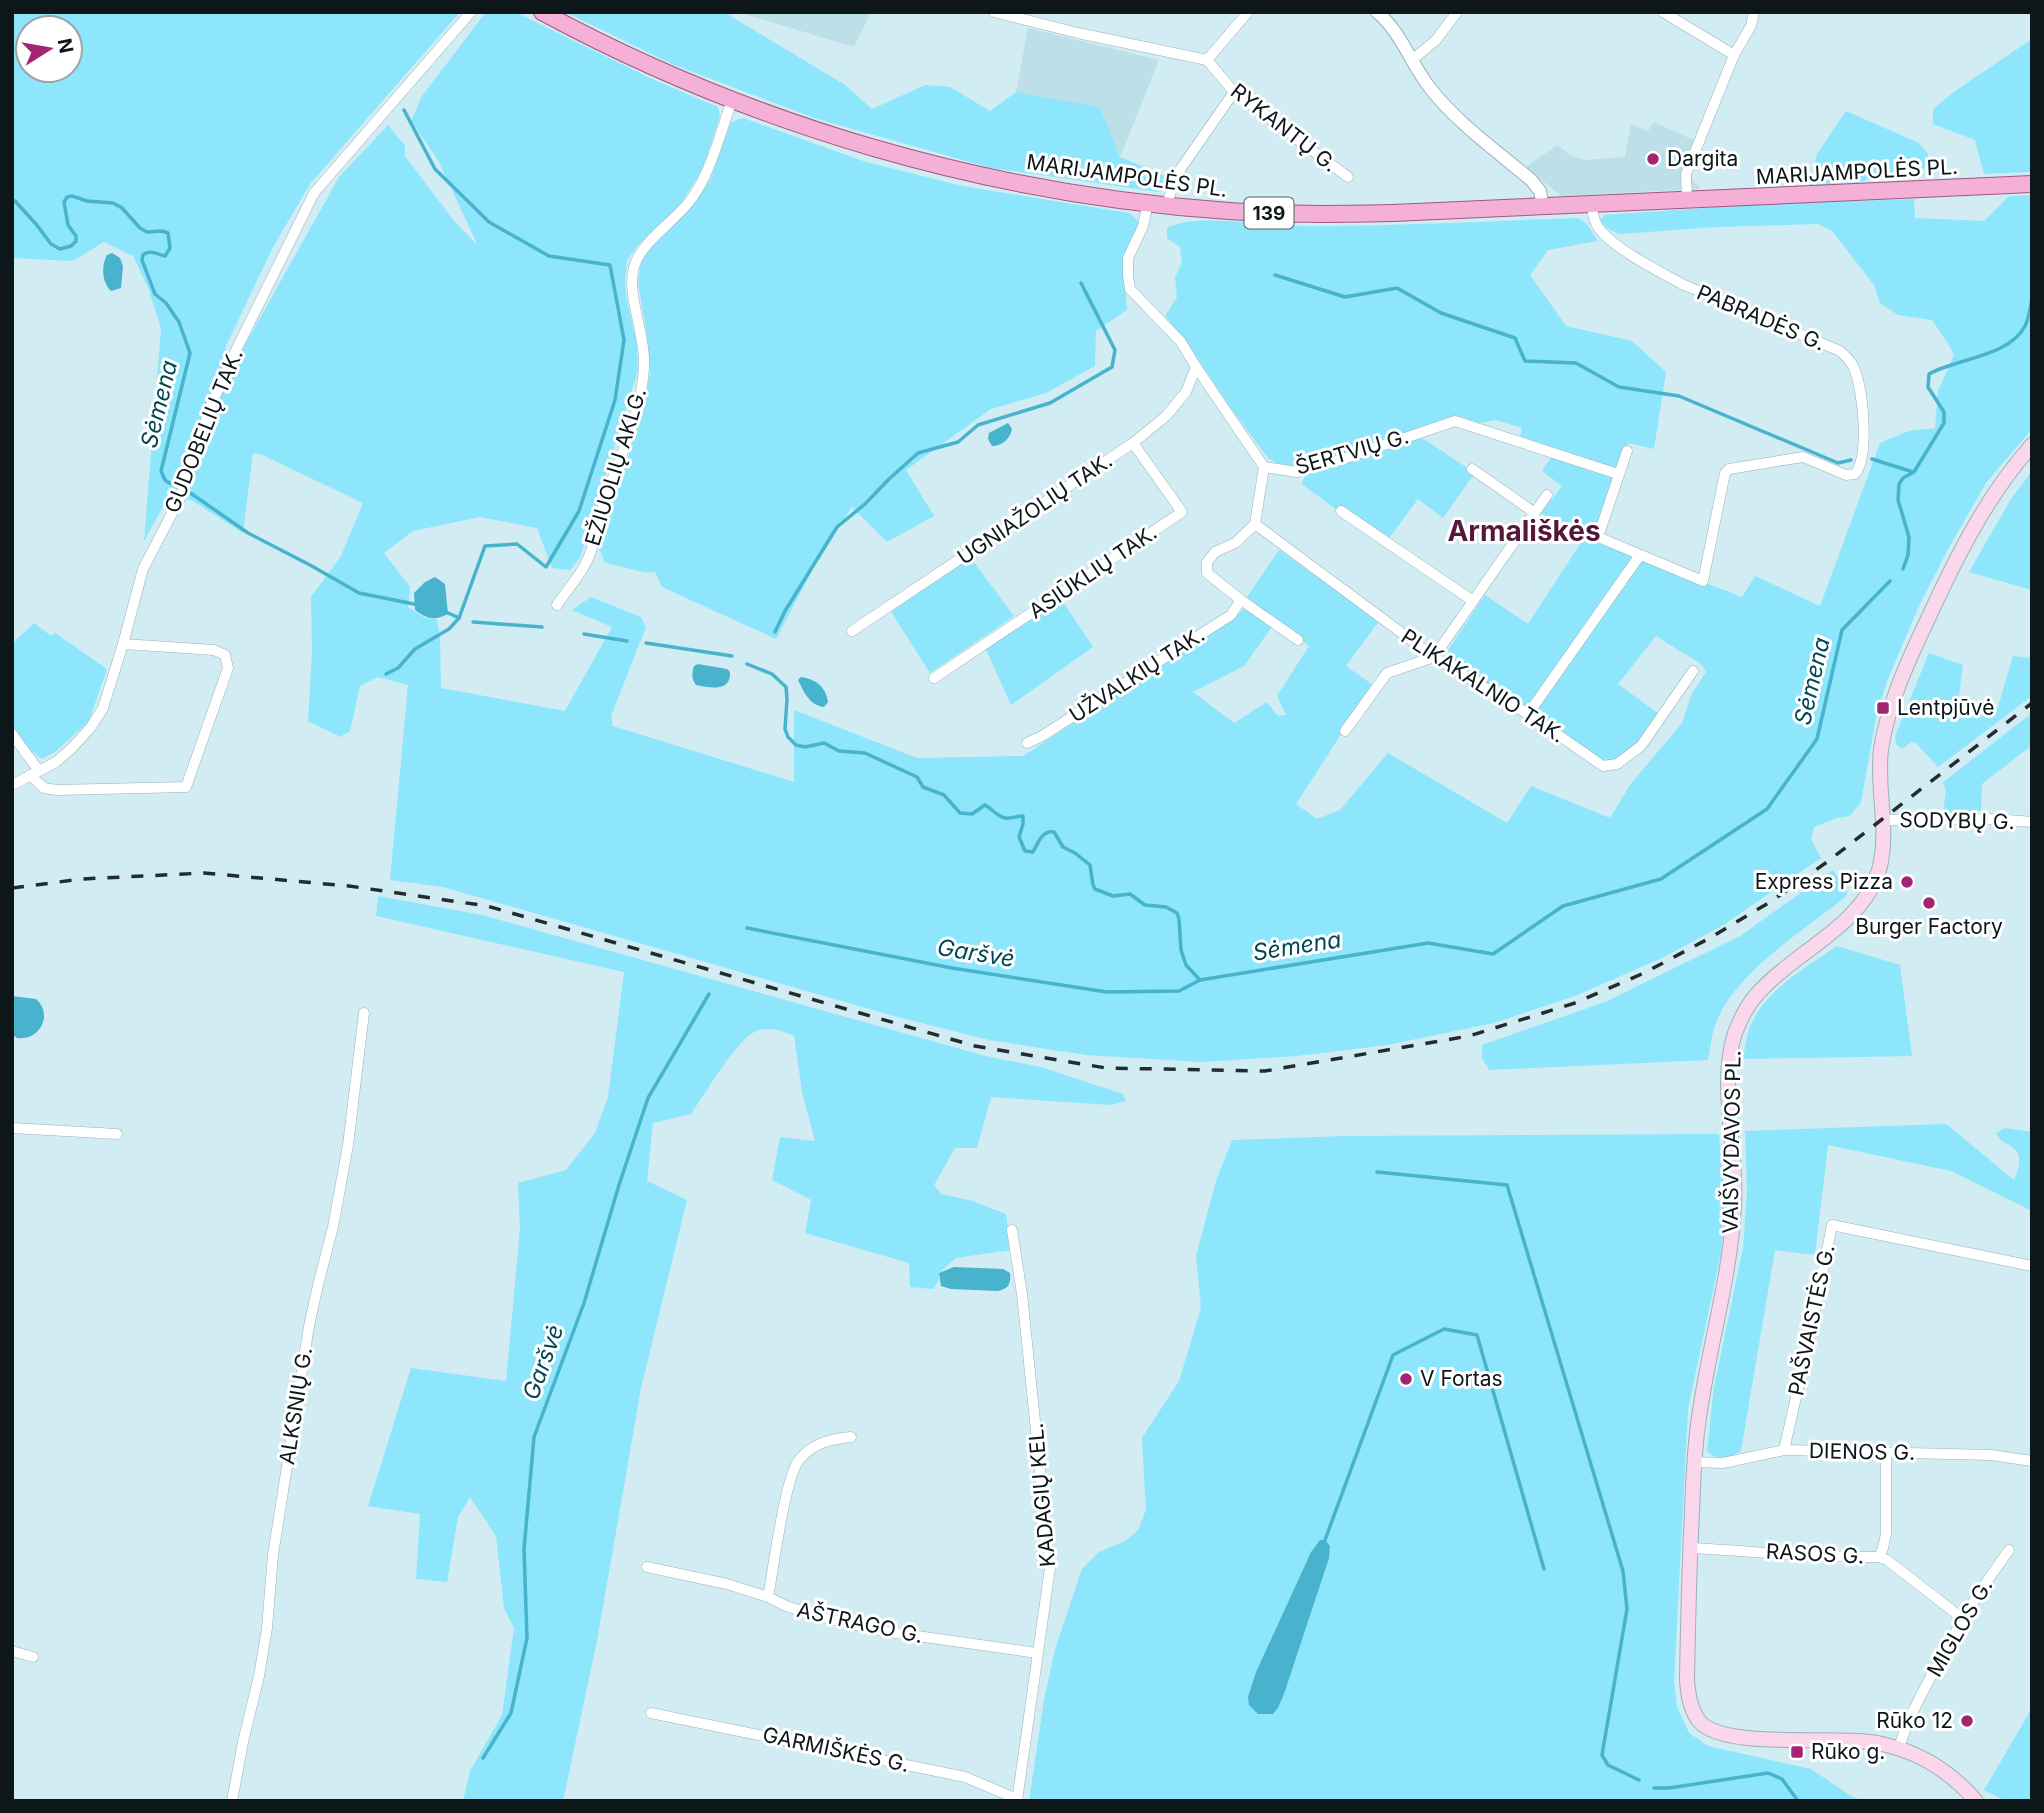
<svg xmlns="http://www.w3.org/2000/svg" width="2044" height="1813" viewBox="0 0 2044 1813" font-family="Inter,sans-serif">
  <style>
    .built { fill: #bddfe7 }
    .green { fill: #8de6fc; fill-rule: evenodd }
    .water { fill: #47b3cc }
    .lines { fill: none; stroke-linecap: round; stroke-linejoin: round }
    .stream { stroke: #47b3cc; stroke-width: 3.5 }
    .minor-casing { stroke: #9ab2b9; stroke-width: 11 }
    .tertiary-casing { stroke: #9ab2b9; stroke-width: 14 }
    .secondary-casing { stroke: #9ab2b9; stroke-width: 16 }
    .primary-casing { stroke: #9f5881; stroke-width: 18 }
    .minor { stroke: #fff; stroke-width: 10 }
    .tertiary { stroke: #fff; stroke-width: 12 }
    .secondary { stroke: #fad7ea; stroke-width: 14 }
    .primary { stroke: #f4b0d6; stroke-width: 16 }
    .rail { stroke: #222c2f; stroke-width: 3.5; stroke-dasharray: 12 12; stroke-linecap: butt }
    .poi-dot { fill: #a42474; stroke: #fff; stroke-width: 2.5 }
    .labels { text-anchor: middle; stroke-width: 6; stroke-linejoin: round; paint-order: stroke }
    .shield { fill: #fff; stroke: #565c5d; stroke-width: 2 }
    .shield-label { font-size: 19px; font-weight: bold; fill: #0d1618 }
    .street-label { font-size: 21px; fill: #0d1618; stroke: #fff }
    .poi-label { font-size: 21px; fill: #0d1618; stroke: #fff; text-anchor: start }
    .water-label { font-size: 23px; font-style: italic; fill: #014653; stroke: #fff }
    .district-label { font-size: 28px; font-weight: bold; fill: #55183c; stroke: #fff }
  </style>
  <rect width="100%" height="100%" fill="#d2ecf3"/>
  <!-- built -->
  <g class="built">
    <path d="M738,12h133l-17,35z"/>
    <path d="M1028,28l131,32 -39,97 -20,-50 -84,-15z"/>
    <path d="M1654,122l48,22 -11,26 2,11 8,8 -140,7 -35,-29 31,-22 13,10 15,5 40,-3 6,-33 17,7z"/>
  </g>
  <!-- green -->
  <g class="green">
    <path d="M12,12h448l-150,172 -37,63 -48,101 11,13 103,-184 49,-52 17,21v10l49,65 24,25 -40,-86 -27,-39 11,-25 64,-84h29l137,67 66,28 2,9 -18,55 -24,36 -37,35 -14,18 -2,20 1,15 11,50 1,25 -58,188 -10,12 -18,-2 -15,-40 -57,-11 -67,14 -29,22 26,34 -2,20 17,11 12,1 3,18 1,51 124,23 47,-84 -40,-17 19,-13 50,20 5,10 -35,89 2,10 181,56v-72l123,48 106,-2 207,-135 15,-13 26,20 -27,38 -51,26 41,31 33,-21 11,14 8,-1 -9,-19 32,-50 -62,-49 32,-47 100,71 -33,45 27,19 -77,119 21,15 23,-9 48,-57 119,70 24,-37 79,32 20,-33 52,-62 10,-30 14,-21 -5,-8 -45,-28 -38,48 41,30c-15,22 -27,43 -55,49l-160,-107 41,-61 43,29 54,-83 -41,-28 21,-27 -20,-15 10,-15 63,21 -20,63 147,57 13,-21 65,30 60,-163 29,-12 26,-3 3,-37 16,-36 -5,-10 -17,-25 -34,-5 -18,-12 -6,-18 -42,-54 -14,-7 -101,3 -96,7c-9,-3 -16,-5 -21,-14l4,-5 158,-11 152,-5 1,19 69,3 25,-25 23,-1v234l-46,54 -38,66 -29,57 -32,75 -11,37 -15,84 -11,14 -13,2 -23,9 -3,12 10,19 -99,68 -60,32 -87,38 -81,27 -107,22 -90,11 -95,6 -116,-7 -97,-15 -95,-24 -451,-129 -53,-7 18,-195 -30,-8 -18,9 -10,45 -9,6 -33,-16 4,-68 -1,-56 30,-41 22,-53 -103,-49 -7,-1 -10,80 -50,-32 -23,-7 -26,47 17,-212 -12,-39 -16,-34 -29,-14 -31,19 -61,-3zM28,28h42v42h-42z"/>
    <path d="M565,12h159l121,73 27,24 53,-24 25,2 40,24 26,-19 84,15 20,50 45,19h4l-5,13 -5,3 -168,-24 -174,-49 -145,-55z"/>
    <path d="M2032,39v133l-48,2 -9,-34 -42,-16v-15l22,-18z"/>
    <path d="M1846,111l73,32 9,11v12l-12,8 -34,1 -25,8 -48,3 8,-32z"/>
    <path d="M743,118l123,44 96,24 167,27 11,9 -17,37 4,51 -31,21 -1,35 -49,27 -55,16 -85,61 28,46 -47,26 -35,-35 -37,58 -39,74 -114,-52 -7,-15c-16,2 -33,-7 -50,-9l-6,-14 45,-143 6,-33 -3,-38 -9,-52 3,-21 10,-15 36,-34 23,-32 21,-59z"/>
    <path d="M1578,218l9,6 11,17 -50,9 -18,25 36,51 66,15 34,31 -12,77 -26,-6 -11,24h-6l-91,-31 2,-8 -26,-8 -17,3 -20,-7 -95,29 -50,20 -15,2 -19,-2 -12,-7 -38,-51 -38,-57 -27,-34 12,-19 -2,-20 7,-14 -2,-16 -13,-9v-10c30,-16 101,-1 138,-2 91,0 182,-5 273,-8z"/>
    <path d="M1419,436l56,37 -32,45 -25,-19 -34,46 -82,-61 3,-9z"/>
    <path d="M2032,471v119l-63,-18 42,-73z"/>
    <path d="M970,557l44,59 -84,57 -40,-63z"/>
    <path d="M1061,599l32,48 -82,58 -26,-58z"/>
    <path d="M34,623l17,13 4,-3 52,36 -18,52 -34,31 -13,7 -11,-8 -19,-25v-82z"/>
    <path d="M1929,653l34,12 -6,47 40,-2 16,-54 19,2v38l-94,71 -22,-24 -5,-1 -9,7 -6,-5 -1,-8z"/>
    <path d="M2032,713v32l-50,39 -1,27 -38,3 3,-25 -4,-6z"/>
    <path d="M1833,870l15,22 -4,6c-40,32 -110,76 -128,125 -5,11 -5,25 -8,37l-219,10 -7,-12v-13l123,-43 135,-66z"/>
    <path d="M378,896l104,19 507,142 52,10 82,27 3,7 -15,4 -120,-8 -14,51h-22l-21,37 7,9 32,7 33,13 5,36 -55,8 -17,15v7l-6,9 -23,-2 -1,-24 -104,-30 6,-33 -39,-20 8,-43 35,4 -13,-49 -8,-56c-11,-5 -25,-10 -38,-5 -20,9 -51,63 -65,83l-38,9 -6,58 40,19 -46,188 -44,253 -34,160h-100l7,-30 32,-56 12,-87 -10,-20 -8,-72 -26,-39 -12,20 -11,65 -31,-3 4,-65 -52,-8 43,-138 95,13 14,-152 -2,-46 48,-13 29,-37 13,-36 16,-125 -248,-56z"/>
    <path d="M1837,946l63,19 12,91 -169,3c2,-10 3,-22 7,-32 15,-37 55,-59 87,-81z"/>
    <path d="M1946,1124l68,56c4,-9 10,-24 -1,-32 -8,-7 -11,-4 -17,-15l9,-5 27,4v79l-81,-40 -123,-26 -13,110 -40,-5 -34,201c-11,7 -25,10 -34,0l7,-64 29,-139 4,-57 -2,-60z"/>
    <path d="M1719,1134l7,73 -5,46 -33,156 -14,273 3,24 12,27 19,13 103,23 40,27 12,5h-834l15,-101 11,-51 27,-80 17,-17 26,-11 13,-11 8,-20 -4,-72 37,-57 22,-73 -5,-52 20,-75 16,-41 112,-4zM1320,1540l-36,154 -6,14 -5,6h-15l-2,-42 55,-120z"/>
    <path d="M2032,1708v93h-26l-22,-11z"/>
  </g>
  <!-- water -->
  <g class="water">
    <path d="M112,253l8,5 3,8 -2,22 -10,3c-9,-8 -10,-25 -4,-36z"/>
    <path d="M1008,423l4,6c-2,10 -10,17 -20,17l-4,-7 1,-6z"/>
    <path d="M435,577l10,7 3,30c-14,7 -21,5 -33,-4l-1,-17 11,-11z"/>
    <path d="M698,664l29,5 3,3c1,20 -19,16 -34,13 -5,-6 -4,-13 -2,-19z"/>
    <path d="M801,677c15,2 25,10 27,25l-4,5c-15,-2 -20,-15 -26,-27z"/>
    <path d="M12,996l24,3c18,16 3,42 -19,39l-5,-4z"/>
    <path d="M954,1267l49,2 7,4c1,10 -1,16 -12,18l-47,-2 -10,-3 -2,-13z"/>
    <path d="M1320,1540h5l5,6 -1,12 -45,136 -6,14 -5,6h-15l-9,-9 -1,-8 8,-25 55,-120z"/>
  </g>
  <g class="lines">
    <!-- stream -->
    <g class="stream">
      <path d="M12,201h3l21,23 15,20 9,5 11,-3 5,-5v-5l-8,-11 -4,-23 3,-5 5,-1 15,5 26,2 9,5 18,20 7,4 15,-1 6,2 2,15 -5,8c-8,-2 -15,-7 -22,-1l-1,5 13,34 11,9 13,19 11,31 -29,118 4,9 6,4"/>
      <path d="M1275,275l70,22 52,-9 44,25 74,25 10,23 51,2 43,24 60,9 159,67 13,-3"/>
      <path d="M1872,459l41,13"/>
      <path d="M189,492l59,41 62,32 49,28 60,12"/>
      <path d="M1903,569l5,-14 1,-18 -11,-37 1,-16 4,-6 11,-6 30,-49v-11l-16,-25 1,-13c28,-16 80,-17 96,-48 4,-7 5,-19 7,-27"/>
      <path d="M444,611l15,7"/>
      <path d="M473,622l69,5"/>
      <path d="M775,632l10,-21 52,-84 28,-23 23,-24 30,-27 40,-11 20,-17 72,-22 62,-36 3,-17 -34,-67"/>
      <path d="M584,634l43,7"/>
      <path d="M646,643l86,13"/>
      <path d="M747,664l25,10 14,13 1,12 -2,30 3,8 8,8 9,2 19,-4 15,8 26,2 52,24 6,10 21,8 16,18 12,1 13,-9c7,4 12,11 20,13 5,1 12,-2 18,-2v8l-4,13 6,14 8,1c5,-9 9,-22 21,-20l9,15 12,6 15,12 3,20 2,4 18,7 17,-2 15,11 21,2 11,6 2,6 2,31 5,15 14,15 228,-37 65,11 70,-48 98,-27 106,-70 50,-70 25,-109 48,-49"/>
      <path d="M386,674l12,-6 17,-19 34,-20 10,-11 26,-72 32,-2 29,23 33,-56 36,-111 9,-60 -14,-75 -61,-9 -60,-34 -54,-53 -31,-59"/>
      <path d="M747,928l205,40 155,24 72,-1 21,-11"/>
      <path d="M1377,1172l130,13 116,386 4,38 -25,146 6,10 31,15"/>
      <path d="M1325,1540l68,-185 51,-26 33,6 67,234"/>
      <path d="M483,1758l28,-45 16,-75 -3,-89 10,-112 50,-134 35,-118 29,-87 61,-104"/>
      <path d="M1654,1788h15l99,-15 14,6 16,22"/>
    </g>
    <defs>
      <g id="minor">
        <path d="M994,12l84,21 129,27"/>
        <path d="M1248,12l-41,48 27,32 114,85"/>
        <path d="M1663,12l71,43"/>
        <path d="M1412,60l24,-20 21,-28"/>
        <path d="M1687,201l-1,-27 48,-119 17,-29 3,-14"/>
        <path d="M1148,203l-5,23 -15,32v17l2,14 51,53 15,25 68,100 33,5 43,-12 115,-39 163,53"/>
        <path d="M1167,205l8,-28 59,-85"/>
        <path d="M1592,205c1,8 1,15 6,22 13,20 62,45 84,57l158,67c6,5 11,10 14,17 9,22 16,87 1,106l-9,1 -43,-18 -74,12 -4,4 -22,108 -105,-44 29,-86"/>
        <path d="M1264,467l-9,57 -20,19 -20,9 -8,10v11l34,27 57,40"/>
        <path d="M1472,469l63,44"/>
        <path d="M1341,511l132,90"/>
        <path d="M1255,524l179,133 94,57 75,52 14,-2 24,-18 52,-75"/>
        <path d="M557,605c9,-14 23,-29 30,-44 9,-19 12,-42 18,-62 15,-43 37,-86 39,-132 2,-32 -18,-72 -10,-100 7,-26 42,-46 58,-69 19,-26 29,-67 40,-98"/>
        <path d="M852,631l281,-188 33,-27 20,-24 10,-25"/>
        <path d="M934,678l248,-166 -49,-69"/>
        <path d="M1528,714l112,-159"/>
        <path d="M1345,731l42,-58 47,-16 113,-162"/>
        <path d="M12,734l27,37"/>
        <path d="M1027,743l15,-7 189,-121 10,-15"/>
        <path d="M30,775l14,13 13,2 129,-3 42,-119 -3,-13 -11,-5 -91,-6"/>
        <path d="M12,785l44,-23 16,-14 19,-21 12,-19 20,-64 20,-75 37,-71 31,-93 27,-59 76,-153 157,-181"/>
        <path d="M1882,820l114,-1 36,3"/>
        <path d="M12,1128l105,6"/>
        <path d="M1012,1230l10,64 28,274 -33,233"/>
        <path d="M1784,1450l27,-119 21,-106 200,41"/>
        <path d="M1694,1462l29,1 61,-13 207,5 41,6"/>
        <path d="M1690,1548c63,3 126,10 189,9l8,3 75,58"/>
        <path d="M1879,1557l4,-9 3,-14v-82"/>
        <path d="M647,1567l80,17 41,13 18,9 35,11 61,14 155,22"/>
        <path d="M768,1597c5,-26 17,-120 31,-137 14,-17 31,-21 52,-23"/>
        <path d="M12,1651l21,6"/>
        <path d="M651,1713l314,64 52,22"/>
        <path d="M1899,1748c8,-28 22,-53 36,-79 22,-42 46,-81 74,-119"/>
        <path d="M232,1801l11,-59 16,-66 8,-48 6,-73 36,-229 9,-41 15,-58 15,-82 16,-132"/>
      </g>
      <path id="tertiary" d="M1377,12c24,20 34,52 53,76 28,36 67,63 101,92l9,11 3,16"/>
      <path id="secondary" d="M1976,1801c-25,-29 -57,-49 -94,-57 -41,-10 -158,7 -183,-23 -9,-12 -11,-27 -12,-41 1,-56 2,-112 5,-167 1,-29 2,-59 6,-88 9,-73 32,-144 36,-218 4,-53 -16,-125 1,-174 6,-16 15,-33 28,-45 37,-39 99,-63 116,-118 11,-39 -3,-81 2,-121 7,-44 26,-86 45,-126 29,-63 59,-125 106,-178"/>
      <path id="primary" d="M542,12c211,114 448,183 687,199 55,4 109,3 164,2l639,-29"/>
    </defs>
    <!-- minor casing -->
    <use href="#minor" class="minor-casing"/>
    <!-- tertiary casing -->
    <use href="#tertiary" class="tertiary-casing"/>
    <!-- secondary casing -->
    <use href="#secondary" class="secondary-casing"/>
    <!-- primary casing -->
    <use href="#primary" class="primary-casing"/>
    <!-- minor -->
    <use href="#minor" class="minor"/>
    <!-- tertiary -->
    <use href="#tertiary" class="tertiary"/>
    <!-- secondary -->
    <use href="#secondary" class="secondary"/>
    <!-- primary -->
    <use href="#primary" class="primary"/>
    <!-- rail -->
    <path class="rail" d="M12,888l70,-9 122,-6 145,13 138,20 488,140 131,22 159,3 204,-35 106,-33 69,-30 64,-34 62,-37 57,-40 205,-159"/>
  </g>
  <!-- markers -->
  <g class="poi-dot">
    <circle cx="1653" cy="159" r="7"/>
    <rect x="1876" y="701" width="14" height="14" rx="3.5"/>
    <circle cx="1907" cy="882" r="7"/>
    <circle cx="1929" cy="903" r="7"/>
    <circle cx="1406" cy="1379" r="7"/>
    <circle cx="1967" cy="1721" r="7"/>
    <rect x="1790" y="1745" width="14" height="14" rx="3.5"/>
  </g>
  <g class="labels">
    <!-- shield labels -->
    <rect class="shield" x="1244.5" y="197.5" width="49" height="31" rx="5"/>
    <g class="shield-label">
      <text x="1269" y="220">139</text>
    </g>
    <!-- street labels -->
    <g class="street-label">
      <text transform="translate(1284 128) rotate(38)" y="7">RYKANTŲ G.</text>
      <text transform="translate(1857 172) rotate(-3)" y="7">MARIJAMPOLĖS PL.</text>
      <text transform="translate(1127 176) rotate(8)" y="7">MARIJAMPOLĖS PL.</text>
      <text transform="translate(1761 318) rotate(23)" y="7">PABRADĖS G.</text>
      <text transform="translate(204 431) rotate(-68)" y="7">GUDOBELIŲ TAK.</text>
      <text transform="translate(1352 452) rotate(-16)" y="7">ŠERTVIŲ G.</text>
      <text transform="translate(616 467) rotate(-73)" y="7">EŽIUOLIŲ AKLG.</text>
      <text transform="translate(1035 509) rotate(-34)" y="7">UGNIAŽOLIŲ TAK.</text>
      <text transform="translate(1093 572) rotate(-34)" y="7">ASIŪKLIŲ TAK.</text>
      <text transform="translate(1137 675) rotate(-33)" y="7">UŽVALKIŲ TAK.</text>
      <text transform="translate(1483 686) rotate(33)" y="7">PLIKAKALNIO TAK.</text>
      <text transform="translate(1957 821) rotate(1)" y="7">SODYBŲ G.</text>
      <text transform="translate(1732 1142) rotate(-89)" y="7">VAIŠVYDAVOS PL.</text>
      <text transform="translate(1812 1320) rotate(-78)" y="7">PAŠVAISTĖS G.</text>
      <text transform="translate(296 1406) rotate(-81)" y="7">ALKSNIŲ G.</text>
      <text transform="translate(1862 1452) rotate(1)" y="7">DIENOS G.</text>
      <text transform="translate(1042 1495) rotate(-95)" y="7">KADAGIŲ KEL.</text>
      <text transform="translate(1815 1554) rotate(3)" y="7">RASOS G.</text>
      <text transform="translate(860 1623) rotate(12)" y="7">AŠTRAGO G.</text>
      <text transform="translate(1960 1628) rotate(-60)" y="7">MIGLOS G.</text>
      <text transform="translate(836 1750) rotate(12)" y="7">GARMIŠKĖS G.</text>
    </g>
    <!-- poi labels -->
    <g class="poi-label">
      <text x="1667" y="166">Dargita</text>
      <text x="1897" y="715">Lentpjūvė</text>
      <text x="1893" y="889" text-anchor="end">Express Pizza</text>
      <text x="1929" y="934" text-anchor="middle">Burger Factory</text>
      <text x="1420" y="1386">V Fortas</text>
      <text x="1953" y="1728" text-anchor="end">Rūko 12</text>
      <text x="1811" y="1759">Rūko g.</text>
    </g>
    <!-- water labels -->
    <g class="water-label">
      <text transform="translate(159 404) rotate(-76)" y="8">Sėmena</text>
      <text transform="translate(1812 681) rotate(-77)" y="8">Sėmena</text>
      <text transform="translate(1297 946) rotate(-9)" y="8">Sėmena</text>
      <text transform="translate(976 953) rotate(9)" y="8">Garšvė</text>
      <text transform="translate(543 1362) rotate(-70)" y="8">Garšvė</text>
    </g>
    <!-- district labels -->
    <g class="district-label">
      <text x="1524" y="541">Armališkės</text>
    </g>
  </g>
  <!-- border -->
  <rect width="2044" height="1813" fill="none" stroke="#0d1618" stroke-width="28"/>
  <!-- north arrow -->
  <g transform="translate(49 49) rotate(79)"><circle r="33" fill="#ffffff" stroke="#9ea2a3" stroke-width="2"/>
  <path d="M0-5L12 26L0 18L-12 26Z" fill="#a42474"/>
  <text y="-10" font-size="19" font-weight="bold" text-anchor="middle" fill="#0d1618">N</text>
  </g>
</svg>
